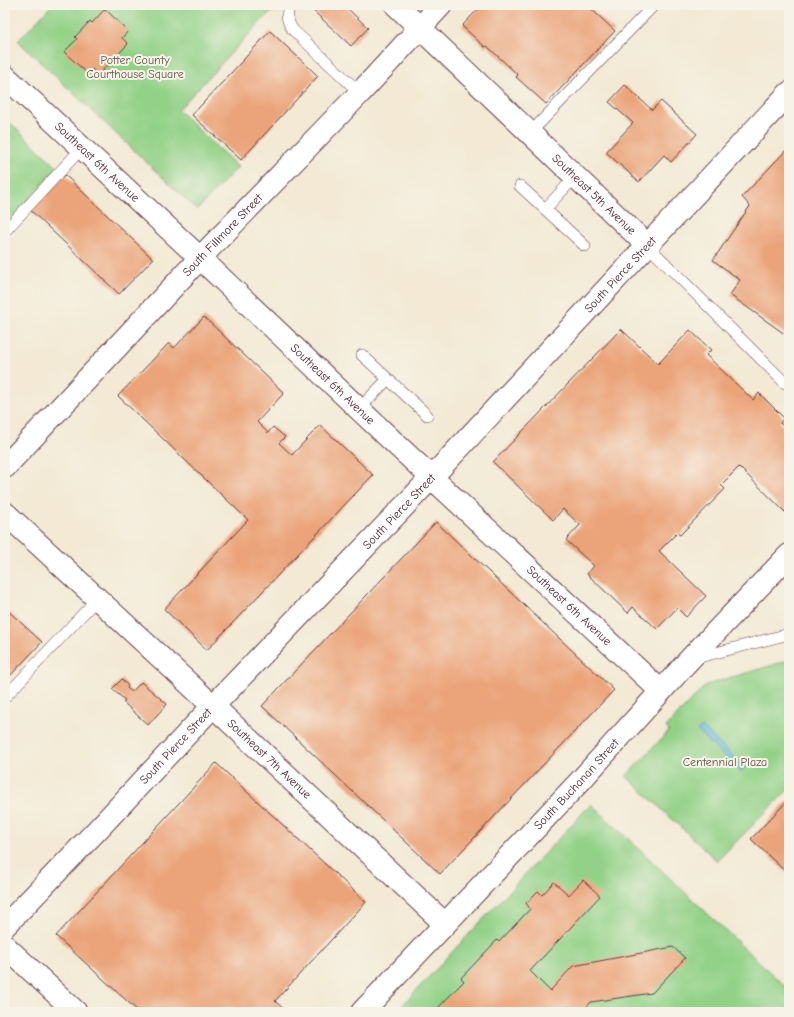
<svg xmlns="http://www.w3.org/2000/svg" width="794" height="1017" viewBox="0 0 794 1017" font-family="'Comic Neue',sans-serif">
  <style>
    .green { fill: #92d187; stroke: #6e7859 }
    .water { fill: #5bb6d9; stroke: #526a82 }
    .building { fill: #eba47a }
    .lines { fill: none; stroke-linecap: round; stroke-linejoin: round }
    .service-casing { stroke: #633d44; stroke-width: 12 }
    .tertiary-casing { stroke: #633d44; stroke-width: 24 }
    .secondary-casing { stroke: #633d44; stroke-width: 24 }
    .primary-casing { stroke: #633d44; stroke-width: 24 }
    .service { stroke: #fff; stroke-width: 11 }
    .tertiary { stroke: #fff; stroke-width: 22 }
    .secondary { stroke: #fff; stroke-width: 22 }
    .primary { stroke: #fff; stroke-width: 22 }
    .labels { text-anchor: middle; stroke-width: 4; stroke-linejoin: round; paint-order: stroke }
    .park-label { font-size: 12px; fill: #605447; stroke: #f7f3e8 }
    .street-label { font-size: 12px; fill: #4a1f2b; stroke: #f7f3e8 }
  </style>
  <rect width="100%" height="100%" fill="#f7f3e8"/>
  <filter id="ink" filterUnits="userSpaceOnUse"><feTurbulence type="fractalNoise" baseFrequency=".025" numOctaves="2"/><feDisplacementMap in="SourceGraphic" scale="8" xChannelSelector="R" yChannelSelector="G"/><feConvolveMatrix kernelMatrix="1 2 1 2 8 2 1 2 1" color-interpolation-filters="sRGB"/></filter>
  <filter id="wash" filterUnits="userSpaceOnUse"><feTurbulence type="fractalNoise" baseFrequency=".012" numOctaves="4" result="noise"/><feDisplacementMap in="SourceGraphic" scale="16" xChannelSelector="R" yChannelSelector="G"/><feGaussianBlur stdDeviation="0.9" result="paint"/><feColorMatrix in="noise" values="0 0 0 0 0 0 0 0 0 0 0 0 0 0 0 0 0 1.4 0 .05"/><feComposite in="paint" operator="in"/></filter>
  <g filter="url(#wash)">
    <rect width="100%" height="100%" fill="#f3e9d4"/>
    <!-- green -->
    <g class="green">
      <path d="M52,5h229l-4,4 -10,6 -89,95 60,57 -41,43 -179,-169z"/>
      <path d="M5,118l53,50 -53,56z"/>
      <path d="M789,660v129l-72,72 -91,-85 43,-45 -3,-4 40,-42z"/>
      <path d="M591,804l198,186v22h-393z"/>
    </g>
    <!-- water -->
    <path class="water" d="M702,727l43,41 -4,4 -44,-41z"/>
    <g id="blocks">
      <!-- building -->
      <g class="building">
        <path d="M307,5h37l24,23 -17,18z"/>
        <path d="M482,5h105l28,26 -69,73 -30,-27 2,-2 -31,-29 -2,1 -23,-21z"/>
        <path d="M105,9l23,22 -6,7 6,6 -30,31 -6,-6 -4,5 -24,-22 13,-13 -2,-2 15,-16 2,2z"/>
        <path d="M270,31l48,45 -77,84 -49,-45z"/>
        <path d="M625,85l27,25 9,-9 36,33 -26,28 -7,-7 -25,27 -33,-30 27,-29 -24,-21z"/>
        <path d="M789,147v190l-59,-42 10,-15 -27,-20 37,-54 -8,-9z"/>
        <path d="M64,174l89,85 -34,35 -90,-85z"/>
        <path d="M204,317l80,76 -27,29 11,11 5,-6 12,10 -6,6 13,12 28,-30 53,50 -166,175 -43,-41 84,-89 -130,-124 51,-53 5,5z"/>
        <path d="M621,329l37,35 32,-34 21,20 -5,5 47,45 6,-7 25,25 -4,5 9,8v77l-4,4 -46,-45 -18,18 4,4 -45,46 -3,-2 -18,18 47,45 -20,21 -9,-9 -20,21 -24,-22 -5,6 -41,-39 7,-8 -28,-26 14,-15 -17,-16 -10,11 -60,-58z"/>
        <path d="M436,522l178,168 -174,184 -178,-168z"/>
        <path d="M5,608l37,34 -32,34 -5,-5z"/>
        <path d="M122,679l6,7 -1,2 5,4 9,-10 26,22 -19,21 -25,-23 2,-2 -13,-11z"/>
        <path d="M216,763l150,139 -91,99 12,11h-148l-83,-76z"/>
        <path d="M789,799v76l-38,-36z"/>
        <path d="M583,880l17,16 -70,75 20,20 23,-25 100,-19 12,11 -33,35 -61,9 -9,10h-148l30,-31 -3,-3 36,-38 2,2 31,-33 -4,-6 12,-12 4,4 12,-13 15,13z"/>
      </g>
    </g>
  </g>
  <g filter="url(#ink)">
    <use href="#blocks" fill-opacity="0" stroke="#633d44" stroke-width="1"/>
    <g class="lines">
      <defs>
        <g id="service">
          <path d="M291,5c-6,8 -4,16 1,24l68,64"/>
          <path d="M530,133l124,-128"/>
          <path d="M520,186l65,60"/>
          <path d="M545,209l30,-32"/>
          <path d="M5,231l76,-82"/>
          <path d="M648,246l136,136 5,3"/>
          <path d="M362,355l65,60"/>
          <path d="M359,409l29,-30"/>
          <path d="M696,658l93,-24"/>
          <path d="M5,697l92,-98"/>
        </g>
        <g id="tertiary">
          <path id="s1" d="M396,5l252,241"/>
          <path id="s2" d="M5,513l208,193 232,218"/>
        </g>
        <g id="secondary">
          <path id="s3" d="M200,258l201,191 260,242"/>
          <path d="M5,946l71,66"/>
        </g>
        <g id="primary">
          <path id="s4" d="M5,76l195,182"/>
          <path id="s5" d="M5,467l195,-209 160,-165 81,-88"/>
          <path id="s6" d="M5,926l95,-99 113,-121 219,-229 357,-384"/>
          <path id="s7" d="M362,1012l220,-233 107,-119 100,-105"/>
        </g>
      </defs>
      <!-- service casing -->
      <use href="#service" class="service-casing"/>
      <!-- tertiary casing -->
      <use href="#tertiary" class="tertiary-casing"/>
      <!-- secondary casing -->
      <use href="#secondary" class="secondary-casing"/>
      <!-- primary casing -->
      <use href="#primary" class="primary-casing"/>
      <!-- service -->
      <use href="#service" class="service"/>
      <!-- tertiary -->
      <use href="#tertiary" class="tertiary"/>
      <!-- secondary -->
      <use href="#secondary" class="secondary"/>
      <!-- primary -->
      <use href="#primary" class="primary"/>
    </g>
  </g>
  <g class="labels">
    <!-- park labels -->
    <g class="park-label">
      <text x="135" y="64">Potter County<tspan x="135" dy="14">Courthouse Square</tspan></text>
      <text x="725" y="766">Centennial Plaza</text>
    </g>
    <!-- street labels -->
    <g class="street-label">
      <text dy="4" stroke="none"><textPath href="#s4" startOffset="126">Southeast 6th Avenue</textPath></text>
      <text dy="4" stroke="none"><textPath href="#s1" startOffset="274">Southeast 5th Avenue</textPath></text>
      <text dy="4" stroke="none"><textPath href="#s5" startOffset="318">South Fillmore Street</textPath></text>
      <text dy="4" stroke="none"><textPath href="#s6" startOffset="896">South Pierce Street</textPath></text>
      <text dy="4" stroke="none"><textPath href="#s3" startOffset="183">Southeast 6th Avenue</textPath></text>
      <text dy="4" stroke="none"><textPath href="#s6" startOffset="572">South Pierce Street</textPath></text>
      <text dy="4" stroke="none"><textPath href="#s3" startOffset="507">Southeast 6th Avenue</textPath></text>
      <text dy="4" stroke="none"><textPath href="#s6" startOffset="248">South Pierce Street</textPath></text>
      <text dy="4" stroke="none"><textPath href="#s2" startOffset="361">Southeast 7th Avenue</textPath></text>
      <text dy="4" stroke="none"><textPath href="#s7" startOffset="313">South Buchanan Street</textPath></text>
    </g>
  </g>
  <!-- margin -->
  <rect width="794" height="1017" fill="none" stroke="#f7f3e8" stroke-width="20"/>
</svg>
